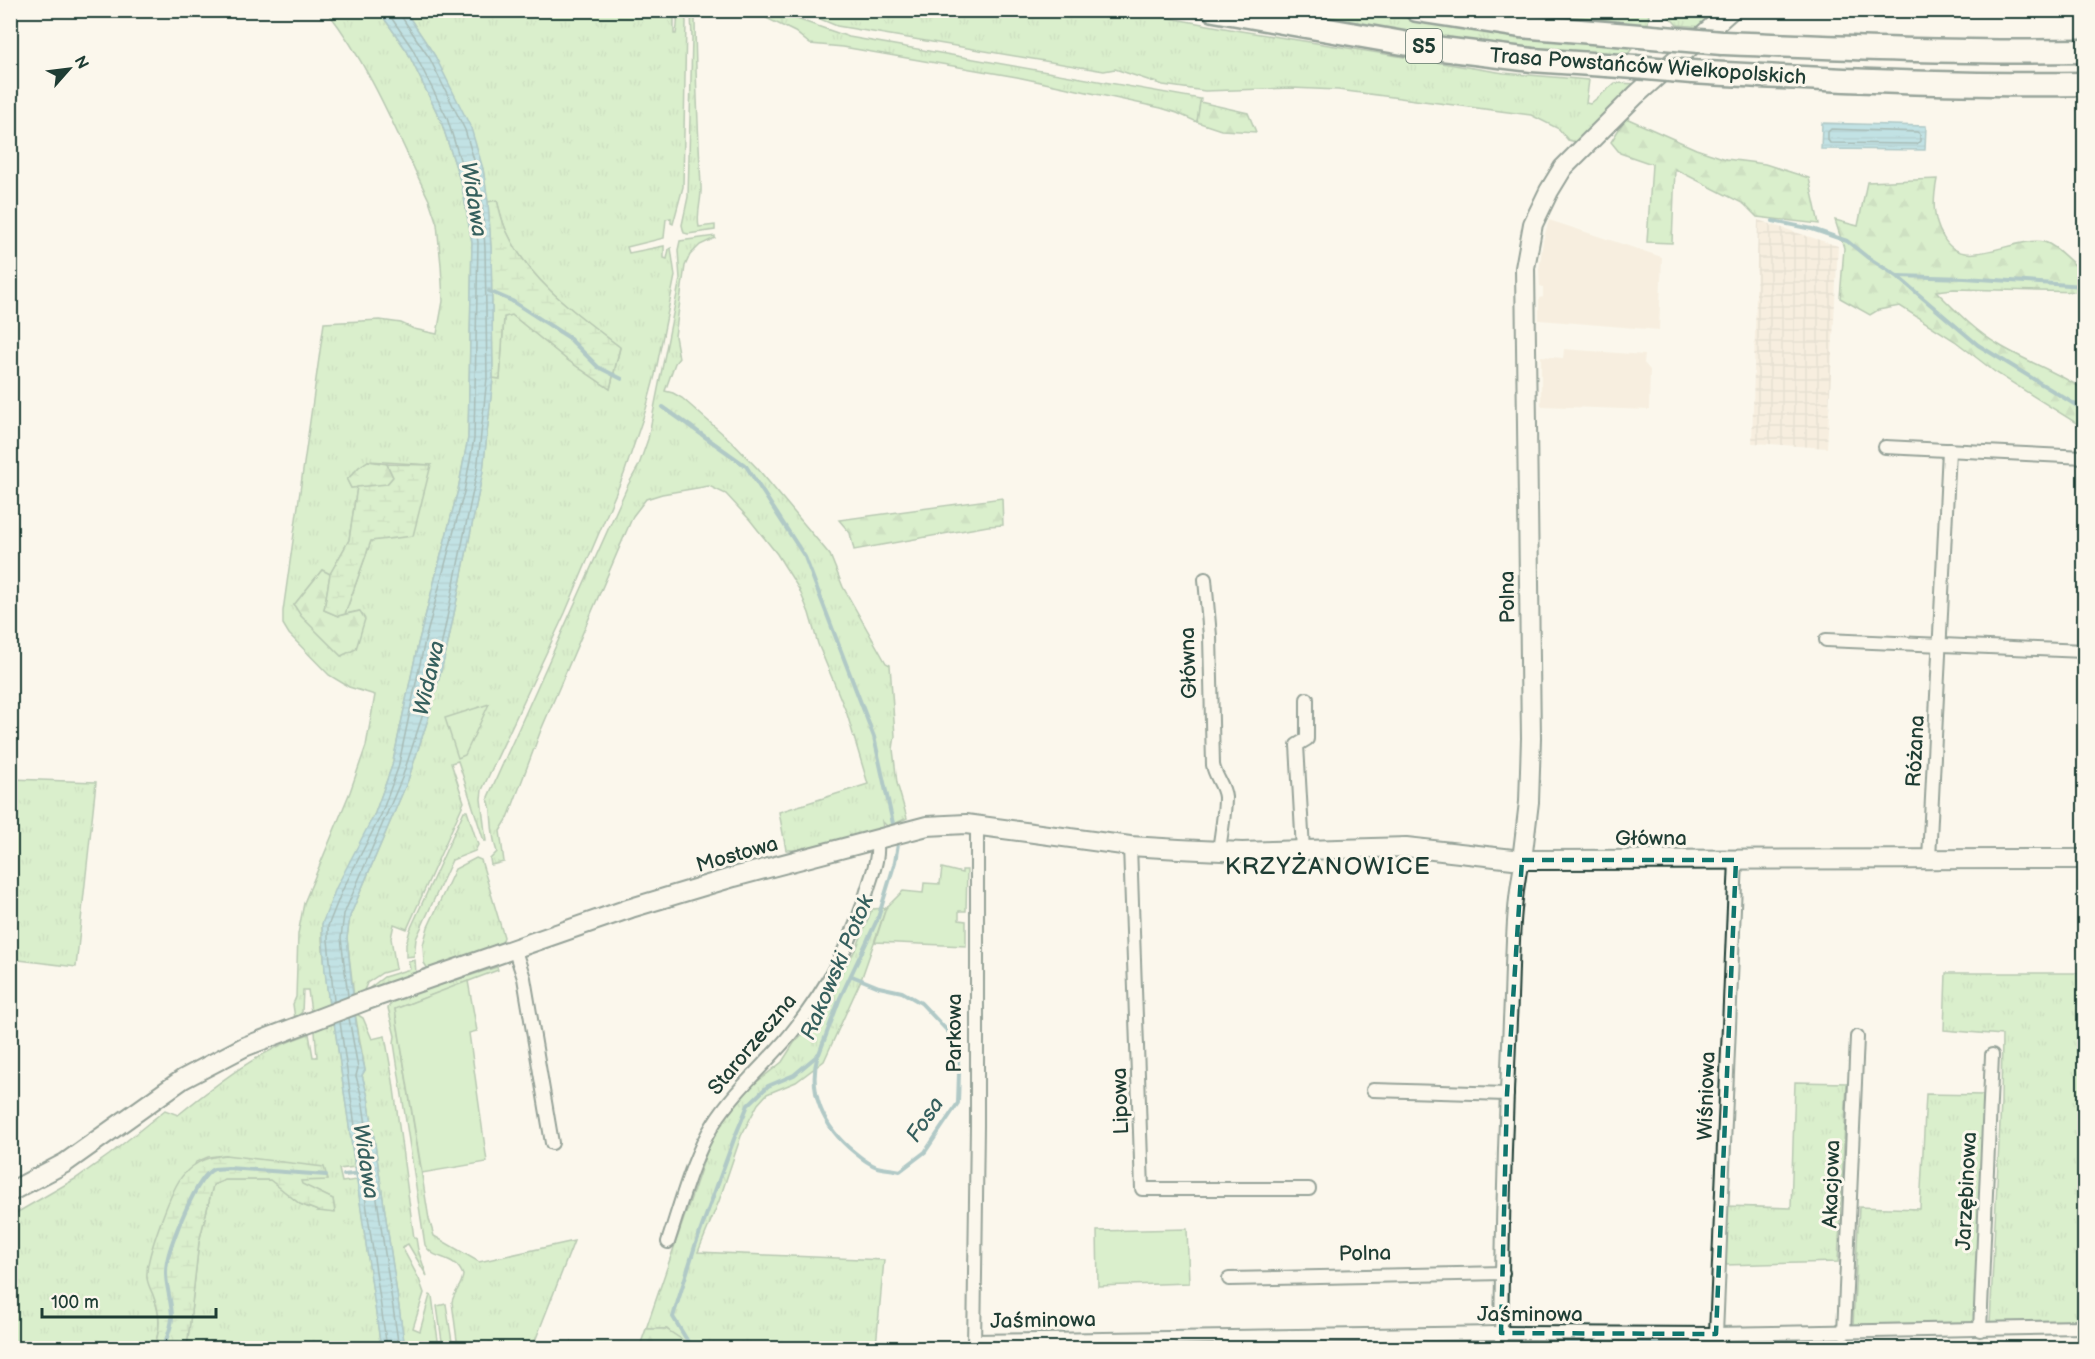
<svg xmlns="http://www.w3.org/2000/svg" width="2095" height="1359" viewBox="0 0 2095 1359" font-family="'Balsamiq Sans',sans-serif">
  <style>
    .built { fill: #f1e3cf }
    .industrial { fill: url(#industrial-grid) }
    .grass { fill: url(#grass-tufts); stroke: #68906c; stroke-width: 1.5; fill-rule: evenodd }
    .forest { fill: url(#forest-firs); stroke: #68906c; stroke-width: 1.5 }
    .wetland { fill: url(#wetland-marsh); stroke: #68906c; stroke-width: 1.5 }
    .green { fill: #b1e4a4; stroke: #68906c; stroke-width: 1.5 }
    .water { fill: url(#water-rules); stroke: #569098; stroke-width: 1.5 }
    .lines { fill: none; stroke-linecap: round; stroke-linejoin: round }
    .shore { stroke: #447576; stroke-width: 1.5 }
    .stream { stroke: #569098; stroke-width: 4 }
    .street-casing { stroke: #1f3d34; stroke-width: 16 }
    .secondary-casing { stroke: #1f3d34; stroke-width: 22 }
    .highway-casing { stroke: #1f3d34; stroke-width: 27 }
    .street { stroke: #fbf7ec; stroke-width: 12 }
    .secondary { stroke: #fbf7ec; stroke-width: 18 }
    .highway { stroke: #fbf7ec; stroke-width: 22 }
    .highway-bridge-casing { stroke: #1f3d34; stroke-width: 27; stroke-linecap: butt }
    .highway-bridge { stroke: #fbf7ec; stroke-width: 22 }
    .marked { fill: none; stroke: #0f766e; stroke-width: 4.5; stroke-dasharray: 12 8; stroke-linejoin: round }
    .labels { text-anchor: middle; stroke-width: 6; stroke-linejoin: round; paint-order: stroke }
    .shield { fill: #fbf7ec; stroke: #61756b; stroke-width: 1.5 }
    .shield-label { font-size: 20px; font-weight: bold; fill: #1f3d34 }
    .street-label { font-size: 21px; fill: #1f3d34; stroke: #fbf7ec }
    .water-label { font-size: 22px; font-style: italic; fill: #36605e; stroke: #fbf7ec }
    .quarter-label { font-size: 24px; letter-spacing: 1.5px; fill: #1f3d34; stroke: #fbf7ec }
  </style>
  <defs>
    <pattern id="industrial-grid" width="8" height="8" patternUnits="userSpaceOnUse" patternTransform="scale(1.5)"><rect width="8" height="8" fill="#f1e3cf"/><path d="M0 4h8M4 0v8" fill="none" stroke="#cec4b2"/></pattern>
    <pattern id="grass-tufts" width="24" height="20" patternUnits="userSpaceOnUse" patternTransform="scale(1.5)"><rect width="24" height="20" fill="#b1e4a4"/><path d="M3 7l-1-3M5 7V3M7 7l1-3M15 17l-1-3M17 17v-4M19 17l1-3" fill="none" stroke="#98c48e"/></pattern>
    <pattern id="forest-firs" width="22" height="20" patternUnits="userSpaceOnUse" patternTransform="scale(1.5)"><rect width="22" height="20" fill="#b1e4a4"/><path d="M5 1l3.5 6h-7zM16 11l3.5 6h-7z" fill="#98c48e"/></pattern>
    <pattern id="wetland-marsh" width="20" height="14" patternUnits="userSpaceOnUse" patternTransform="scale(1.5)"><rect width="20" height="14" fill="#b1e4a4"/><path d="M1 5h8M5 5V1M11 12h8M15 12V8" fill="none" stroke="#98c48e"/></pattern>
    <pattern id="water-rules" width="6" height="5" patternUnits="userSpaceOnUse" patternTransform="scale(1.5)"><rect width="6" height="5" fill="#7bc8da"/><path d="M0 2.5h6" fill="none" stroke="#64a4b2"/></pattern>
  </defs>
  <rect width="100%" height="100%" fill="#fbf7ec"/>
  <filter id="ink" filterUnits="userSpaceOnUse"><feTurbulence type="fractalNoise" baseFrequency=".0167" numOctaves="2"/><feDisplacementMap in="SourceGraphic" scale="12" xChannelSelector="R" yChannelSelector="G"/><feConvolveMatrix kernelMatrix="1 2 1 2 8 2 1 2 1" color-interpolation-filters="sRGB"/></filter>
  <g filter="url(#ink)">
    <!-- built -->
    <g class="built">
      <path d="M1549,220l113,37 -3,73 -120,-10v-22l4,-1v-10l-3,-1 -1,-16 4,-30z"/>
      <path d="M1564,349l81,6 -1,8 6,7 -1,40 -108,-4v-50l22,2z"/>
    </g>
    <!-- industrial -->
    <path class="industrial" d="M1758,220l80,26 -11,202 -75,-5z"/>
    <!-- grass -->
    <g class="grass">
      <path d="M327,11h52l28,40 34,70 21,65 10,56 -4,196 -10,52 -40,154 -26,122 -17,47 -53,111v16l7,65 -18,7 -3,-22h-5l-1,22 -7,7 -2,-15 3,-7 2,-63 6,-31 46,-111 16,-46 9,-51 -26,-8 -20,-12 -40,-41 -6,-10v-13l41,-288 56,-3 21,3 13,6 23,5 6,-33 -2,-36 -4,-41 -8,-24c-31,-64 -58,-133 -102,-189zM368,461l63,4 -60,76 -26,73 14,-3 -17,45 -48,-51 28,-35 8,4 19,-34 8,-53 -6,1 -4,-8 12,-13z"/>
      <path d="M405,11h264l5,7v16h2c1,-8 3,-17 -2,-23h9l3,10 -3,166 -10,37 -2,-1v-5l-5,1 -2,19 -37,9 2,6 35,-7v12l3,1 2,-10 2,-1 4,28 -20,99 -9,34 -22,65 -59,139 -83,177 -1,9 5,42h-2l-26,-80 -7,2 13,39 -57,127 -13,-5 -3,14 5,31 -14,4 -15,10 -4,10 -9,4 -7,-59 3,-22 58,-136 21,-64 18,-68 36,-177 10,-93 7,1 4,-62 8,-2 54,44 44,30 10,-41c-43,-34 -89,-65 -113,-116 -5,-10 -7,-21 -10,-31l-9,1 -5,-33 -48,-113z"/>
      <path d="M691,11h4c0,58 3,116 6,175 1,14 -5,28 -2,41l16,-2v5l-27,4 -4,-1 -2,-8 6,-28 4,-158z"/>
      <path d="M752,11h28l17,8 52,18 352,62 -4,23 -20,-9 -16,-5 -144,-31 -174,-30 -33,-3 -15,-12z"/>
      <path d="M801,11h330l110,20 263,42 85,7 -3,23 4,1 25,-21 25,1 -64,58 -8,-2 -9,-11 -28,-14 -193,-25 -47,-2 -86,3 -42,-6 -48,-16 -11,2 -267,-45z"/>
      <path d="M1258,11h99l113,16 166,17 -13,16 -278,-34z"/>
      <path d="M1528,11h121l-1,14z"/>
      <path d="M1664,11h57l-18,16 -26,-2z"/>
      <path d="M715,236v2l-15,7 -10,10 -5,11 -10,70 4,22 -4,5 -10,28 8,2 9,5 49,43 27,28 72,86 13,32 43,76 4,2 5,71 -2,13 4,34 10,35 -19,9 -6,-6 1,7 -86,22h-11l-7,-38 89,-28 -21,-70 -29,-70 -9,-31 -10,-24 -22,-35 -27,-34 -24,-26 -17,-8 -47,8 -16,5 -13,17 -92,214 -33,88 -8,13 4,31 -13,3 -1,-6 7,-7c-5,-14 -5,-27 -6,-41 0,-5 -3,-8 -3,-14l140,-312 11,-20 9,-26 32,-160 -2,-29 2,-9z"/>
      <path d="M11,779l85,3 -20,185 -65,-8z"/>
      <path d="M464,811h3l11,34 -3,6 -23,9 -36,79 -2,17 -8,1v-13l4,-14z"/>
      <path d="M476,858l5,2 23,77 -2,6 -4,4 -64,23 -6,-1 -4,-6 -1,-18 5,-18 27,-58z"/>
      <path d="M886,908l-25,72 -37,81 -28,21 -29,12 -9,10 -17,32 -22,65 -21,51 186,8 -8,86 -171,-3 -2,5h-18l1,-2 -19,-17h-21l69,-201 29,-36 38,-30 12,-19 11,-12 52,-84 15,-38z"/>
      <path d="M415,960l1,14 -47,20 -2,-4 17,-13 26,-8 -2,-8z"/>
      <path d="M497,967l1,3 -103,39 34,210 5,17 45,26 95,-21 -39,100 106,2v5h-94l-68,-2v2h-21l-6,-46c2,-10 10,-16 11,-27 -9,-22 -29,-13 -38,-30l-31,-202 1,-7 -7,-28 4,-7 7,-3z"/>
      <path d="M1946,973h138v348l-94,2 11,-220 1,-68 -58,-5z"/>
      <path d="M355,1013l8,5 9,21 13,-3 8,45 21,157h2l2,12 9,26 -19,-32 -6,3 17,32 5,14 -11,35 7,3 10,-36 2,1 7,52h-34l-37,-251 -6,-22 3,-5z"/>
      <path d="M334,1022l21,145 -16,2 3,13 15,-2 24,168h-194l12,-106 14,-57 12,-5h46l29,24 18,7 17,1 -2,-13 -32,-15 -1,-3 -75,-26 -17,2 -12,5 -49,115c10,28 17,42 7,71h-143v-132l64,-37 34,-24 56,-45 13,5c40,-32 81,-65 131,-81l4,23h4l-2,-25 2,-4z"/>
      <path d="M1795,1082l52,1 -9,179 -113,3 2,-59 64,2z"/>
      <path d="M1926,1094l59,1 -10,229 -122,2 6,-119 61,2z"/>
      <path d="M446,1304l7,44h-10l-6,-42z"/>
    </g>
    <!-- forest -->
    <g class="forest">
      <path d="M1200,102l48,11 8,19 -35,-2 -24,-8z"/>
      <path d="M1626,118l70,31 30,10 39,5 44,14 10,46 -62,-7 -13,-13 -69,-35 -3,74 -25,-1 5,-78 -32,-11 -9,-11z"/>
      <path d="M1937,179c-4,21 -5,39 6,58 20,37 69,-1 101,5 13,3 28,23 40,30v20l-130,-3 -18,2c19,19 39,40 63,54 28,17 59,27 85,45v38l-89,-56 -40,-31 -55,-35 -22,4 -8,5 -30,-17 4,-50 -9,-28 23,6 9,-44z"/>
      <path d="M368,461l19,3 6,13 -7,8 -35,3 -4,-8 12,-13z"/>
      <path d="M1002,498l1,27 -15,1 -134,24 -4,-17 -11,-13z"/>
      <path d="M322,570l8,4 -6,36 14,6 22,-5 5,8 -9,30 -15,7 -40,-40 -7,-11z"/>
      <path d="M646,1329h20l18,12 1,7h-44v-5z"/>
    </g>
    <!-- wetland -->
    <g class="wetland">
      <path d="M497,200c3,11 5,22 10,32 23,50 70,82 113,115l-10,42 -44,-30 -54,-44 -8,2 -4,62 -7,-1 -2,-130 -3,-46z"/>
      <path d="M387,464l44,1 -18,71 -42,5 -26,73 -7,2 -14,-6 6,-36 19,-34 8,-53 30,-3 6,-7z"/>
      <path d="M225,1155l99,12 4,13 -27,1 1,3 31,15 2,14 -17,-2 -18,-7 -30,-24h-45l-12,5 -14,57 -12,106h-33c7,-21 7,-32 -1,-53 -2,-5 -6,-12 -6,-18 -2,-17 25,-91 37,-103 12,-13 24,-17 41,-19z"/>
    </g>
    <!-- green -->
    <g class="green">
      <path d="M489,704l-24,51 -7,3 -13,-40z"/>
      <path d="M942,868l20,5v-3h5l-1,41h-7v9l7,1v25l-91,-4 11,-34 17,-17 20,2 1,-10 16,1z"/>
      <path d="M468,981l9,50 -8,2 18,129 -65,11 -27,-164z"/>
      <path d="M1187,1229l2,54 -91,3 -1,-55z"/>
      <path d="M705,1343l201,5h-203z"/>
    </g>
    <!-- water -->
    <g class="water">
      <path d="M379,11h26l30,45 36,72 12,41 5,33 3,46 2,130 -10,93 -36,177 -18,68 -21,64 -58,136 -3,22 2,20 8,75 8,37 -3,5 6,22 37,251h-24l-47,-326 -5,-17 -4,-34 -3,-47 14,-36 39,-75 17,-47 26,-122 40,-154 10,-52 4,-196 -10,-56 -21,-65 -34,-70z"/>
      <path d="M1822,123l104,3 -1,24 -104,-1z"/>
    </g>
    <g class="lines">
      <!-- shore -->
      <g class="shore">
        <path d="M1831,129l86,3 3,2v7l-3,3 -87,-1 -2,-3v-8z"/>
        <path d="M348,996l-7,-58 3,-24 58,-136 21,-64 18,-67 36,-176 10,-93 -2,-130 -3,-46 -5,-32 -12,-40 -35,-71 -29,-43 -1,-6"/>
        <path d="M334,1001l-6,-61v-14l14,-35 39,-76 17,-47 26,-123 40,-153 10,-53 4,-197 -10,-57 -21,-67 -35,-70 -26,-38"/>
        <path d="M349,1018l9,50 -2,8 6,22 37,250"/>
        <path d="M340,1022l47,326"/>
      </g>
      <!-- stream -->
      <g class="stream">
        <path d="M1773,221l39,8 35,12 20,16 30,19 81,69 106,65"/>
        <path d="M1898,276l67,2 119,8"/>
        <path d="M489,291l23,10 56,36 30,30 24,12"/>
        <path d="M663,407l83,59 59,91 69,180 20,91"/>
        <path d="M818,1054c-11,39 6,74 36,98 6,5 15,12 23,15 7,2 16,2 23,4l25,-19 33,-49 1,-30 -3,-33 -35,-37 -19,-11 -23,-5 -27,-11"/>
        <path d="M344,1175l17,-2"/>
        <path d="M1522,1342l180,2 153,-1"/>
        <path d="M163,1348c3,-9 9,-20 9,-31 0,-18 -9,-36 -5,-55 3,-18 30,-87 47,-93 4,-1 10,0 14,-1l98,7"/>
        <path d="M689,1348l1,-3 -17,-28 22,-71 39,-107 14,-34 20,-19 26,-11 25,-21 21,-56 38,-80 17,-56 3,-18 -1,-6"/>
      </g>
      <defs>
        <g id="street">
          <path d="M1885,447l199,10"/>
          <path d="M1205,579l5,57 3,129c2,12 11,20 12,32 0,17 -4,37 -6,54"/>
          <path d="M1826,640l258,11"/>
          <path d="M1130,846l12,343h167"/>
          <path d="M1303,850l-6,-105 10,-6v-40"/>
          <path d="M1929,859l20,-409"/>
          <path d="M514,948l10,30 28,165"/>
          <path d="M1373,1090l134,4"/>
          <path d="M668,1242c13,-39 24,-84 46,-119 21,-33 50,-57 75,-87 35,-43 64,-94 79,-148 5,-16 12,-32 8,-49"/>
          <path d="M1229,1279l274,-6"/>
          <path d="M1980,1330l12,-275"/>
          <path d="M1844,1333l13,-296"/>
          <path d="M1716,1334l20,-474"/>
          <path d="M974,1341l527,-8 215,1 368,-7"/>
          <path d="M974,1347l3,-221v-300"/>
          <path d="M1501,1348c1,-109 4,-219 9,-328 3,-53 1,-108 12,-160"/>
        </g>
        <g id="secondary">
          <path d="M1522,860l7,-58 2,-64 -6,-470 8,-44 16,-33 14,-23 73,-73 95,-85"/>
          <path d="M10,1192l55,-29 118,-84 61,-32 123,-47 264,-92 103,-31 193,-51 39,-2 164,22 49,3 63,3 164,-5 116,13 562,-1"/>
        </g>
        <g id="highway">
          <path d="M1214,10l212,37 106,13 103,7"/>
          <path d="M1417,10l103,16 144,12"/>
          <path d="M1722,43c121,5 241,10 362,8"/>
          <path d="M1692,72c131,8 261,14 392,12"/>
        </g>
      </defs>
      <!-- street casing -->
      <use href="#street" class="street-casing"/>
      <!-- secondary casing -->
      <use href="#secondary" class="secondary-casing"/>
      <!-- highway casing -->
      <use href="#highway" class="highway-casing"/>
      <!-- street -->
      <use href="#street" class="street"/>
      <!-- secondary -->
      <use href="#secondary" class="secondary"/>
      <!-- highway -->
      <use href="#highway" class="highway"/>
      <defs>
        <g id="highway-bridge">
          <path d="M1664,38l58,5"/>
          <path d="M1635,67l57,5"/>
        </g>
      </defs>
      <!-- highway-bridge casing -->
      <use href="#highway-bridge" class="highway-bridge-casing"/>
      <!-- highway-bridge -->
      <use href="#highway-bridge" class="highway-bridge"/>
    </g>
  </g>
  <!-- marked area -->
  <path d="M0 0H2095V1359H0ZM1522,860h214l-20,474 -215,-1 6,-239z" fill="#fbf7ec" fill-opacity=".55" fill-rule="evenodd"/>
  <path class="marked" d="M1522,860h214l-20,474 -215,-1 6,-239z"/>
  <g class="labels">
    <!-- shield labels -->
    <rect class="shield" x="1406" y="29" width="36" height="34" rx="4.5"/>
    <g class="shield-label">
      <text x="1424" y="53">S5</text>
    </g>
    <!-- street labels -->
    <g class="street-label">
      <text transform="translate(1648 66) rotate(4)" y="7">Trasa Powstańców Wielkopolskich</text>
      <text transform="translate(1507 597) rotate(-91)" y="7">Polna</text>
      <text transform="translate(1188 663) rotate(-92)" y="7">Główna</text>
      <text transform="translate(1915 751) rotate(-87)" y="7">Różana</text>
      <text x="1651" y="845">Główna</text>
      <text transform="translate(737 854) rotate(-16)" y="7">Mostowa</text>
      <text transform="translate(954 1033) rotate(-90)" y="7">Parkowa</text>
      <text transform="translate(752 1044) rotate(-50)" y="7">Starorzeczna</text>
      <text transform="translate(1706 1096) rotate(-88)" y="7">Wiśniowa</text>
      <text transform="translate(1120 1101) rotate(-92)" y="7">Lipowa</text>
      <text transform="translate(1831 1184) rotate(-88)" y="7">Akacjowa</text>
      <text transform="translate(1966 1191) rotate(-87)" y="7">Jarzębinowa</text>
      <text transform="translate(1365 1253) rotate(-1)" y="7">Polna</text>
      <text x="1530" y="1321">Jaśminowa</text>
      <text transform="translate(1043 1320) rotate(-1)" y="7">Jaśminowa</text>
    </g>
    <!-- water labels -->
    <g class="water-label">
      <text transform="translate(475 199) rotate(81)" y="8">Widawa</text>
      <text transform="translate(428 678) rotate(-77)" y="8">Widawa</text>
      <text transform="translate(836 967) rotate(-67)" y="8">Rakowski Potok</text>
      <text transform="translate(924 1119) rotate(-56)" y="8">Fosa</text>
      <text transform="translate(367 1161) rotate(81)" y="8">Widawa</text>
    </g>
    <!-- quarter labels -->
    <g class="quarter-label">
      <text x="1328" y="874">KRZYŻANOWICE</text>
    </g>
  </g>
  <!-- margin -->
  <rect width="2095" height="1359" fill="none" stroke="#fbf7ec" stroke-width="36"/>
  <rect x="18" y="18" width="2059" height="1323" fill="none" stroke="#1f3d34" stroke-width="2" filter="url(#ink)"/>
  <!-- north arrow -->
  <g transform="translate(69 69) rotate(62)" stroke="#fbf7ec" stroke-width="4.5" paint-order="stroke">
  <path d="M0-4.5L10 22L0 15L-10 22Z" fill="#1f3d34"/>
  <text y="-9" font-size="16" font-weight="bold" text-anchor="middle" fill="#1f3d34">N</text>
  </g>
  <!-- scale -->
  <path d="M42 1308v9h174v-9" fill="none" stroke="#1f3d34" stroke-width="3"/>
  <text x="51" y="1308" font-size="18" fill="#1f3d34" stroke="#fbf7ec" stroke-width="4.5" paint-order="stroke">100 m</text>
</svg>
